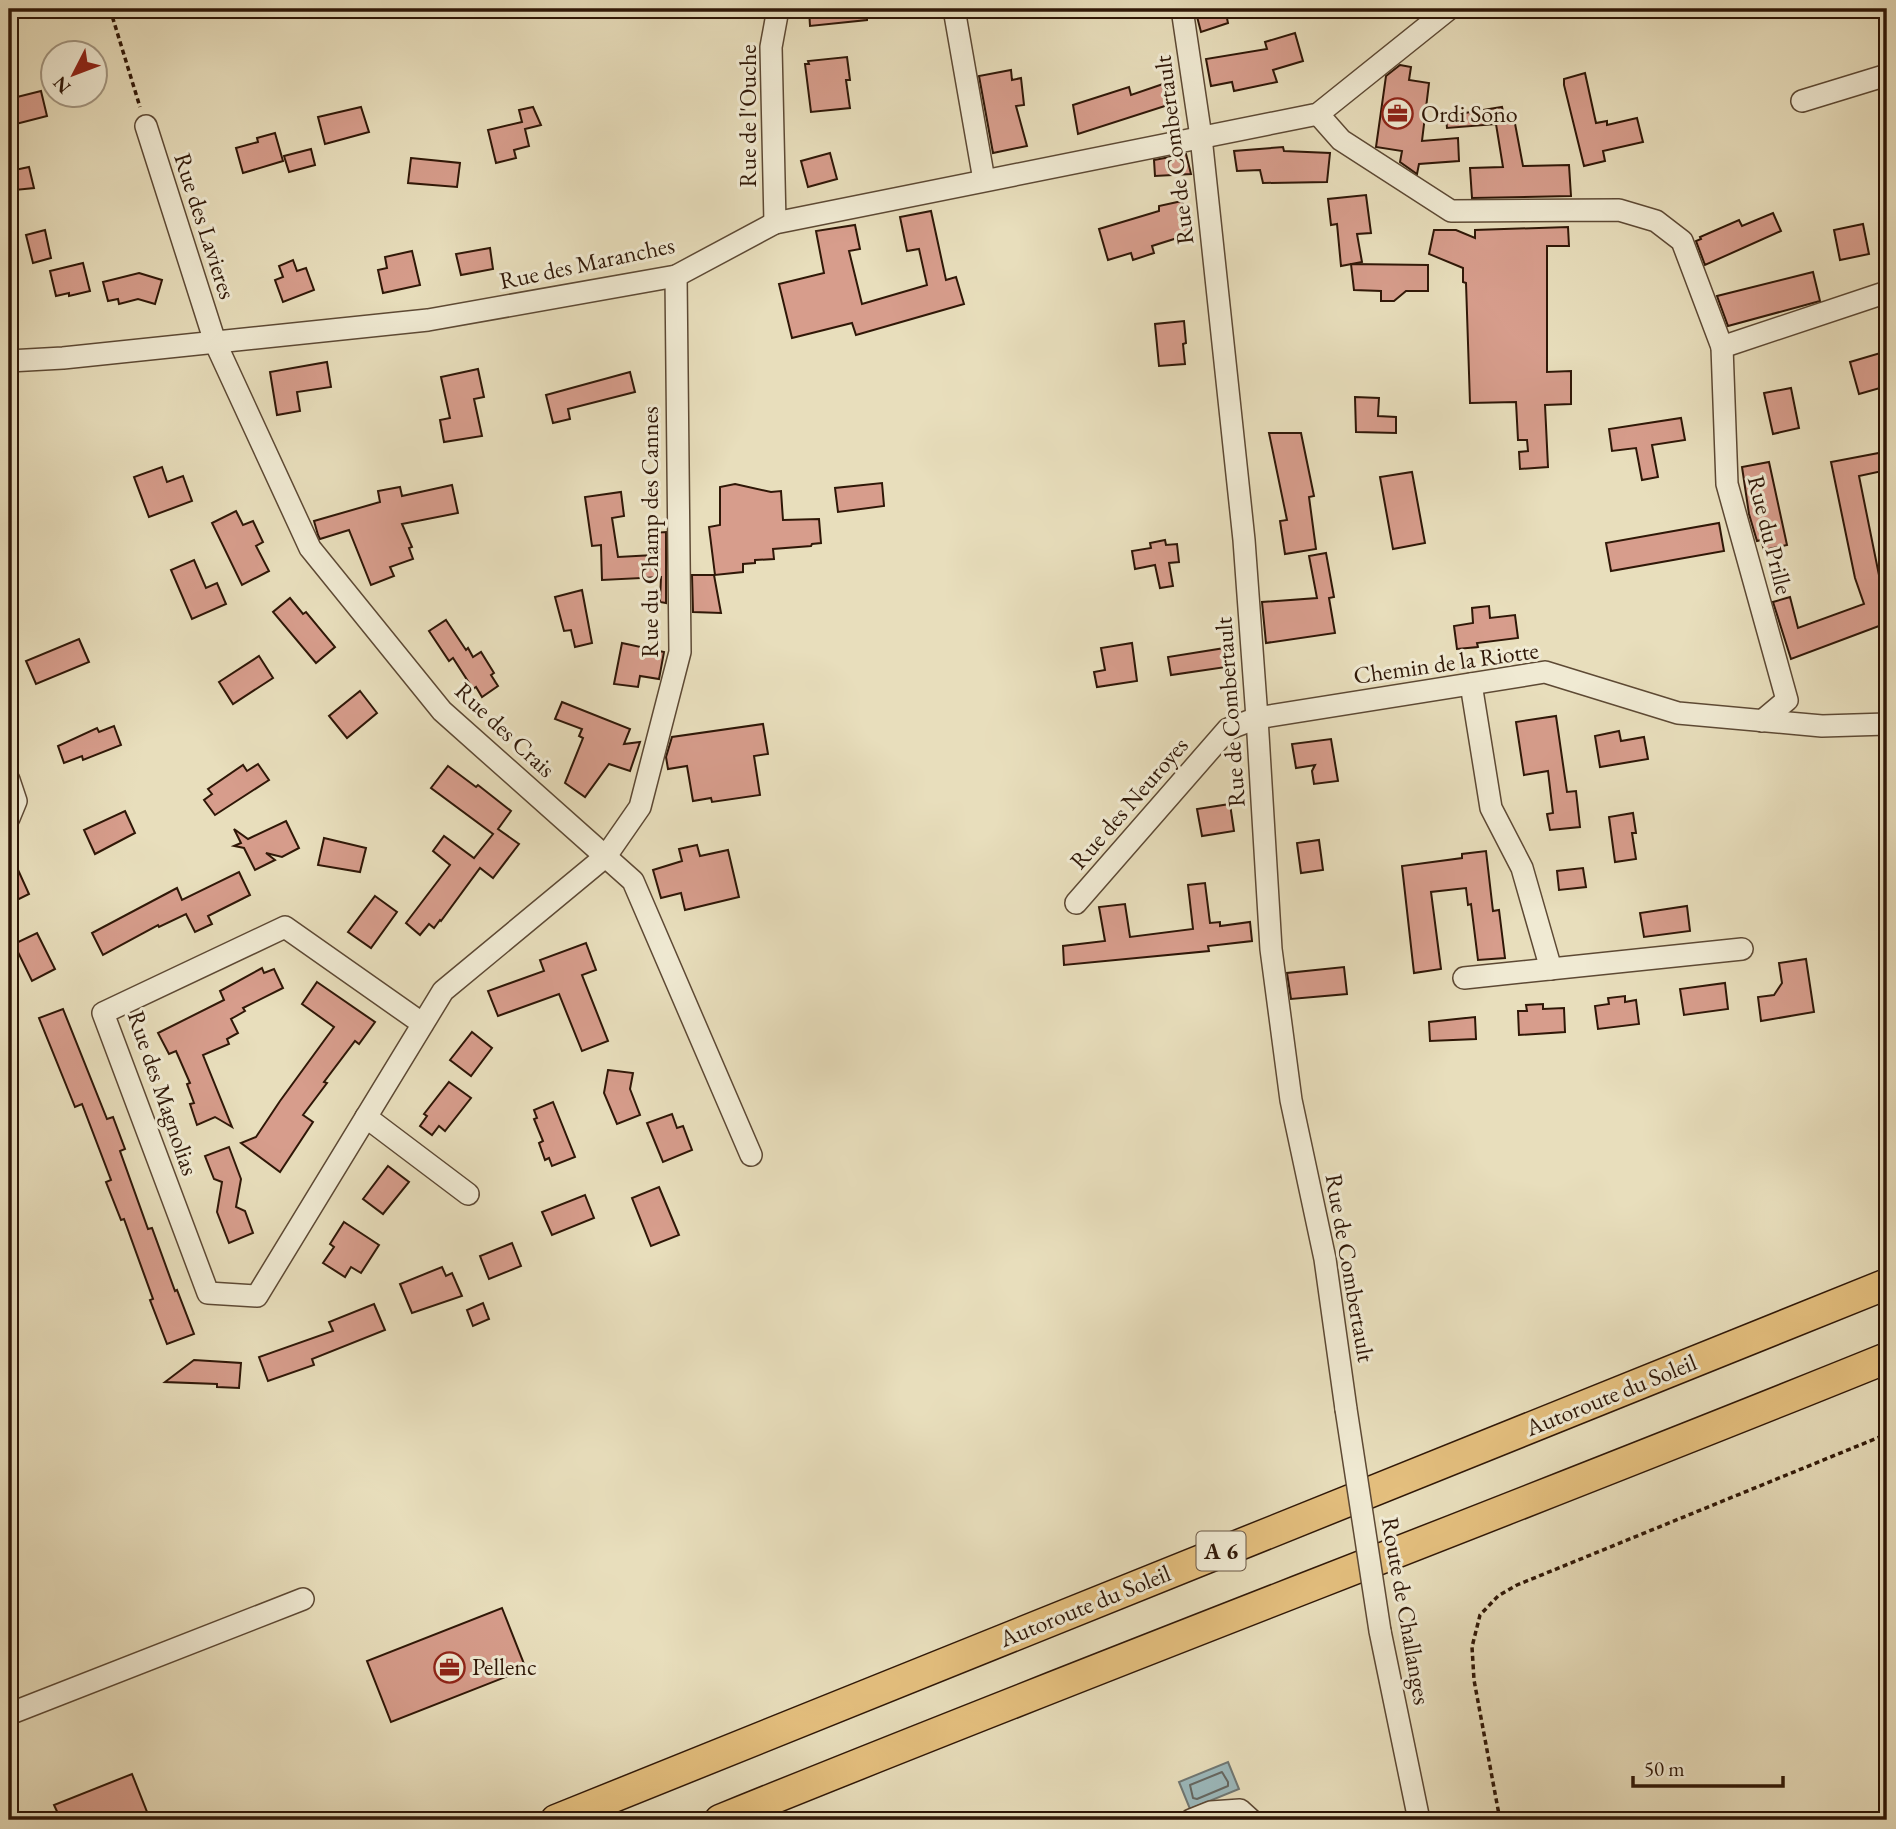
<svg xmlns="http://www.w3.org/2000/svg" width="1896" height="1829" viewBox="0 0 1896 1829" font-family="'EB Garamond',serif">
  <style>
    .water { fill: #9cb9bc; stroke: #707874; stroke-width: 2 }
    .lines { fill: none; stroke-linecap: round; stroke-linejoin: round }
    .shore { stroke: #666862; stroke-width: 2 }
    .building { fill: #d79d8c; stroke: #2f1707; stroke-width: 2 }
    .minor-casing { stroke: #5d4934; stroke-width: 24 }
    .highway-casing { stroke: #2f1707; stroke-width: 33 }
    .path { stroke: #2f1707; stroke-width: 3.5; stroke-dasharray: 5 3.5; stroke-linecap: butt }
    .minor { stroke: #f0ead3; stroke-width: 21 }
    .highway { stroke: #e4bf7e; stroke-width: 30 }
    .minor-bridge-casing { stroke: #5d4934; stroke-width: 24; stroke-linecap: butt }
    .minor-bridge { stroke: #f0ead3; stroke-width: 21 }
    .labels { text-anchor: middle; stroke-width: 6; stroke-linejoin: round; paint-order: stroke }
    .shield { fill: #f0ead3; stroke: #695644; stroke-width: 2 }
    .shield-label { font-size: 23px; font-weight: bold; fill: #2f1707 }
    .poi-label { font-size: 24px; fill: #2f1707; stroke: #f0ead3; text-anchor: start }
    .street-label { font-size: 24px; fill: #2f1707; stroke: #f0ead3 }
  </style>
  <rect width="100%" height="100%" fill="#e8debc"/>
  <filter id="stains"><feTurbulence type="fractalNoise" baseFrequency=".00286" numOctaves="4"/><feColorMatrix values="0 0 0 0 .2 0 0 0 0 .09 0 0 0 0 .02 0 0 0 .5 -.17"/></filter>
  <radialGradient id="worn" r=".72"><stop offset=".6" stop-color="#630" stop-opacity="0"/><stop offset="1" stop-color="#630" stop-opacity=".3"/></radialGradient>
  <!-- water -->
  <path class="water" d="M1228,1762l11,27 -49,20 -11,-27z"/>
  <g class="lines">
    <!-- shore -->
    <path class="shore" d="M1222,1772l6,10v4l-31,13 -4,-1 -3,-13z"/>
  </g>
  <!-- building -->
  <g class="building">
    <path d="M809,9h58v11l-57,6z"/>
    <path d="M1195,9h30l3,14 -27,9z"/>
    <path d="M1295,33l8,28 -30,9 4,12 -43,9 -2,-9 -21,4 -5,-27 61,-10 -2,-7z"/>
    <path d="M847,57l3,23h-4l4,28 -39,4 -6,-48h4l-1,-3z"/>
    <path d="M1400,65l11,2 -2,13 20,3 -7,58 36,-3 1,23 -40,3 -2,10 -17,-12 2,-11 -26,-4 10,-71z"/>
    <path d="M1011,70l1,10 9,-2 3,27 -8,1 11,40 -34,7 -14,-77z"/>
    <path d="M1585,73l11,50 11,-2v4l30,-7 6,24 -40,9 2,10 -21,5 -20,-81v-6z"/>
    <path d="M1166,83l-1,23 -87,28 -5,-29 56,-18 2,8z"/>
    <path d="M41,91l6,25 -35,9 -3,-26z"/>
    <path d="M361,107l8,25 -44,12 -7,-27z"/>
    <path d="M533,107l8,18 -16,4 4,17 -15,4 2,8 -20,5 -8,-33 34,-8 -3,-12z"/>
    <path d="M1502,107l2,8 9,-2 10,53 46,-1 2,31 -99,2 -2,-30 33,-1 -7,-43 -49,4 -1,-12z"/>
    <path d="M275,133l8,28 -40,12 -7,-25 22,-6 -1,-4z"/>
    <path d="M1283,147l1,4 46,2 -3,29 -64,1 -3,-13 -23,1 -3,-20z"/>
    <path d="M311,149l4,16 -26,7 -5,-16z"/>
    <path d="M830,153l7,26 -29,8 -7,-26z"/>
    <path d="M1186,154l5,20 -36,2 -1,-16z"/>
    <path d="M411,158l49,5 -3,24 -49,-4z"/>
    <path d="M29,167l5,21 -19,2 -5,-19z"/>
    <path d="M1366,195l5,38 -14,1 5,28 -21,4 -4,-42 -6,1 -3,-26z"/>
    <path d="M1182,201l8,33 -38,12 2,7 -21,7 -2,-7 -23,7 -9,-31 60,-18v-5z"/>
    <path d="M931,211l15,69 10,-3 8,27 -108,31 -4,-12 -60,15 -13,-54 45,-11 -8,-42 39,-6 5,24 -11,2 13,53 65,-19 -8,-36 -12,2 -7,-34z"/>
    <path d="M1773,213l8,18 -76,34 -9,-24 5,-2 -1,-2 39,-17 3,6z"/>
    <path d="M1863,224l6,30 -29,6 -6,-30z"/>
    <path d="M1568,227l1,19h-22v126l24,-1v33l-26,1 3,62 -28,2 -1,-17 9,-1 -1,-11h-9l-2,-38 -46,1 -4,-120 -3,-1v-14l-34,-14 5,-24h22l19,8v-8z"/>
    <path d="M45,230l6,28 -18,5 -7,-28z"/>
    <path d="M490,248l3,21 -32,6 -5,-21z"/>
    <path d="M412,251l8,34 -37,8 -5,-23 9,-2 -2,-11z"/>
    <path d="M293,260l4,11 9,-3 8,22 -31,12 -8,-22 8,-3 -4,-11z"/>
    <path d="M83,263l7,28 -21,5v-3l-13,3 -6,-25z"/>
    <path d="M1351,264l77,1v26h-22l-12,10h-13v-10l-27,-1z"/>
    <path d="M1813,272l7,29 -92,25 -11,-30z"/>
    <path d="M139,273l23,7 -7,24 -17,-5 -19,5 -1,-5 -10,2 -5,-19z"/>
    <path d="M1184,321l2,22 -3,1 2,20 -26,2 -4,-42z"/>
    <path d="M1887,351v35l-28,8 -9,-32z"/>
    <path d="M327,362l4,25 -34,5 3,19 -23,4 -7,-43z"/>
    <path d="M478,369l6,28 -10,2 8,37 -38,6 -4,-22 10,-2 -9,-41z"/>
    <path d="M630,372l5,20 -67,17 2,10 -17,4 -7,-28z"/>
    <path d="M1791,388l8,40 -26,6 -9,-41z"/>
    <path d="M1355,397l24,1 -1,18 18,1v16l-40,-1z"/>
    <path d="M1681,418l4,22 -33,5 6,32 -16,3 -6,-32 -24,3 -3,-22z"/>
    <path d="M1269,433h32l13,63 -5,1 7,52 -31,5 -5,-33 7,-1z"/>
    <path d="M1884,452l3,18 -28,6 24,119 4,11v17l-96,36 -18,-57 17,-5 8,31 66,-24 -9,-26 -24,-116z"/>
    <path d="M1769,462l18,83 -23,5 -3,-10 -4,1 -8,-27 -7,-47z"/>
    <path d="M162,467l5,15 16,-6 9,25 -43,16 -15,-40z"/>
    <path d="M1412,472l13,71 -32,6 -13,-72z"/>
    <path d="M882,483l2,23 -46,6 -3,-24z"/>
    <path d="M735,484l36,8 10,-1 2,29 36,-1 2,24 -9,1 -1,2 -38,3 1,10 -19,1v3l-12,1v8l-28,3 -6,-48 11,-2v-38z"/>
    <path d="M452,485l6,28 -56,11 10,23 -3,1 4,11 -23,8 4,9 -23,9 -22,-55 -29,9 -2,-4 -4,-14 66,-19 -2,-11 22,-4 2,9z"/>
    <path d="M621,492l3,24 -12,2 6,39 36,-2 -1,-22 13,-1v71l-6,-1 1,-25 -59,3 -1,-35 -9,1 -7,-49z"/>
    <path d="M236,511l7,14 10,-4 10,21 -7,4 13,25 -27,14 -30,-62z"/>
    <path d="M1719,523l5,28 -113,20 -5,-28z"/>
    <path d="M1165,540l1,5 11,-1 2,18 -10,1 4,23 -13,2 -5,-23 -20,4 -3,-18 19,-3 -1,-5z"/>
    <path d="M1326,553l8,44 -5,1 6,35 -69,10 -4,-41 55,-4 -8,-42z"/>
    <path d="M194,560l12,28 11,-5 9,21 -34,15 -21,-49z"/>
    <path d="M692,575h22l7,38 -28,-1z"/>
    <path d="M582,590l10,53 -17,4 -4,-17 -7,1 -9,-34z"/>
    <path d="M290,598l13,16 3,-2 29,35 -19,16 -43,-51z"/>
    <path d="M1489,606l1,12 25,-3 3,23 -41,5 1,4 -21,2 -3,-23 19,-3 -1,-15z"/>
    <path d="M446,620l20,30 2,-2 5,9 8,-5 13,21 -3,2 7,11 -16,11 -6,-10 -3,2 -20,-31 -4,3 -20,-30z"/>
    <path d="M79,639l10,23 -53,22 -10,-23z"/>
    <path d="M622,643l42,9 -5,27 -19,-3 -2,11 -24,-3z"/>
    <path d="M1132,643l5,38 -40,6 -3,-15 11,-2 -4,-22z"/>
    <path d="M1231,647l2,19 -62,9 -3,-18z"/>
    <path d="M259,656l14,22 -40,26 -14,-22z"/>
    <path d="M360,691l17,22 -30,25 -18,-22z"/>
    <path d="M562,702l68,27 -6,15 16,-2 -10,29 -21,-7 -24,33 -20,-14 18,-45 -4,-2 3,-7 -27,-10z"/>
    <path d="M1556,716l11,76 9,-1 4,36 -30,3 -3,-16 6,-1 -5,-42 -24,4 -8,-53z"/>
    <path d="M763,724l5,30 -14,2 6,39 -48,7 -1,-4 -18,3 -6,-35 -19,3 -2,-12 6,-20z"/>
    <path d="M114,726l7,19 -38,15 -1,-4 -18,7 -6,-17 39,-18 2,4z"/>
    <path d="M1619,731l2,10 23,-4 4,22 -48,8 -5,-31z"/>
    <path d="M1331,739l7,42 -24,3 -2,-13 3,-6 -19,3 -4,-24z"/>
    <path d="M258,764l11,16 -54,35 -11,-15 8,-6 -4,-5 35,-24 4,6z"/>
    <path d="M448,766l28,21 2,-2 33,26 -13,18 21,15 -26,34 -13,-10 -39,53 -1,-1 -6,8 -5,-4 -9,11 -14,-12 44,-58 -17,-14 11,-15 30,22 19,-24 -62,-46z"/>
    <path d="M1230,804l4,27 -32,5 -5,-27z"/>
    <path d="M125,811l10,22 -40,21 -11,-24z"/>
    <path d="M1633,813l3,20h-4l4,26 -21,3 -6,-45z"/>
    <path d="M286,821l13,27 -17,9 -16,-4 9,7 -20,10 -11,-22 -10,-2 7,-3 -7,-14 14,10z"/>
    <path d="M324,838l42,10 -6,24 -42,-7z"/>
    <path d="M1319,840l4,30 -22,3 -4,-30z"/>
    <path d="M697,845l3,11 28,-6 11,47 -54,13 -4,-17 -20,5 -8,-28 29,-9 -3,-12z"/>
    <path d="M9,850l20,44 -20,10z"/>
    <path d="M1486,851l7,60 6,-1 6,48 -27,2 -7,-56 -3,1 -2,-17 -35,4 10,77 -27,4 -12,-107 60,-8v-4z"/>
    <path d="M1583,868l3,19 -27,3 -2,-19z"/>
    <path d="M239,872l11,23 -42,21 4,8 -17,8 -9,-18 -27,13 -1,-2 -55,30 -11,-22 85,-45 5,12z"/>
    <path d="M1205,883l5,40 10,-1v4l30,-4 2,19 -44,5 1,5 -145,14 -1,-19 42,-5 -6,-34 26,-3 5,33 63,-8 -5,-44z"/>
    <path d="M375,896l22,16 -26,36 -23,-16z"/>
    <path d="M1687,906l3,25 -46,6 -4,-24z"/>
    <path d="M37,933l18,36 -23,12 -18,-37z"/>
    <path d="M586,943l10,27 -14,5 26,66 -26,10 -23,-57 -61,22 -10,-25 56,-20 -4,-11z"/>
    <path d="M1806,959l8,53 -53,9 -3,-24 16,-2 8,-12 -3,-20z"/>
    <path d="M1344,967l3,27 -56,5 -4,-26z"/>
    <path d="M262,968l2,5 10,-4 9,19 -40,20 2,3 -14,8 7,14 -11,6 2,5 -26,11 29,72 -17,-10 -18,8 -7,-21 4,-1 -7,-19 3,-1 -14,-32 -7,3 -11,-21 66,-33 -4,-9z"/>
    <path d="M317,982l58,40 -16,22 -4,-3 -31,41 3,1 -24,32 10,7 -33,50 -39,-29 15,-6 24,-36 54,-74 -32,-23z"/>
    <path d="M1725,983l3,26 -44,6 -4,-26z"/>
    <path d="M1625,996v6l11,-2 3,24 -41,5 -3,-23 14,-2 -1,-6z"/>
    <path d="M1543,1004v5l21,-1 1,24 -46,3 -1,-24h9l-1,-6z"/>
    <path d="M63,1009l44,110 6,-2 12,32 -5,2 28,78 4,-1 23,63 2,-1 17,44 -27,10 -17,-44 3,-1 -29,-80 -3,1 -15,-38 5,-2 -29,-76 -7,3 -36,-89z"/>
    <path d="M1475,1017l1,22 -46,2 -1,-19z"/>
    <path d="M472,1032l20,16 -21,28 -21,-16z"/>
    <path d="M608,1070l25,3 -3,16 10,26 -23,9 -13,-31z"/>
    <path d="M449,1082l22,16 -26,33 -6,-5 -7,9 -12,-9 7,-10 -3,-2z"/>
    <path d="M553,1102l22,55 -23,9 -3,-8 -4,2 -6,-17 4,-2 -9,-22 3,-1 -3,-8z"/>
    <path d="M672,1114l5,14 6,-2 9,24 -29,12 -16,-39z"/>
    <path d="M229,1147l12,32 -5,28 9,4 8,22 -24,10 -12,-31 5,-30 -8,-3 -9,-23z"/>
    <path d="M388,1166l21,16 -26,32 -20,-15z"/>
    <path d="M659,1187l20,48 -28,11 -19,-48z"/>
    <path d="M585,1195l9,23 -42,17 -10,-23z"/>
    <path d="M344,1222l35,23 -18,28 -10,-6 -6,10 -22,-14 11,-16 -4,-3z"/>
    <path d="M512,1243l9,23 -32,13 -9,-23z"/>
    <path d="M442,1267l4,9 6,-3 10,23 -50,17 -12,-29z"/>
    <path d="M483,1303l6,16 -16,7 -6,-16z"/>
    <path d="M374,1304l11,26 -73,29 2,6 -46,16 -9,-24 74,-26 -4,-9z"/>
    <path d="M194,1360l47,3 -2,25 -22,-1v-3l-52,-2z"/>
    <path d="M502,1608l24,61 -135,53 -24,-61z"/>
    <path d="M132,1774l17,43 -9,3h-79l-7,-15z"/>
  </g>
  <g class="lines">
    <defs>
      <g id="minor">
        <path d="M954,9l30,171"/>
        <path d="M1182,9l19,128 43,403 13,178 14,231 20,151 34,159 21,150"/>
        <path d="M1802,101l85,-26"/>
        <path d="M1318,114l23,26 110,71 168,-1 37,11 26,20 40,106 165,-55"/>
        <path d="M146,126l69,216 95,206 132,163 191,170 118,274"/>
        <path d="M775,223l-4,-176 7,-38"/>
        <path d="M1722,347l5,137 60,216 -25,21"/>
        <path d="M9,361l54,-3 365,-38 248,-44 99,-53 543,-109 131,-105"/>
        <path d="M1471,684l20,124 31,60 29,101"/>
        <path d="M9,780l7,21 -7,17"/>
        <path d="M1076,903l152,-174 29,-11 288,-46 133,41 144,13 65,-2"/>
        <path d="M1464,978l278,-29"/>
        <path d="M423,1024l-138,-97 -182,86 105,280 49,3 186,-305 163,-135 34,-49 40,-155 -4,-376"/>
        <path d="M366,1117l102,77"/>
        <path d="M1380,1631l39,189"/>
        <path d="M9,1714l294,-115"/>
        <path d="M1191,1820l20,-8 29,-2 11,10"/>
      </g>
      <g id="highway">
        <path d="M556,1820l1331,-536"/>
        <path d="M720,1820c388,-158 780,-305 1167,-462"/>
      </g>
    </defs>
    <!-- minor casing -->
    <use href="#minor" class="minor-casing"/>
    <!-- highway casing -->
    <use href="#highway" class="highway-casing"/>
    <!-- path -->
    <g class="path">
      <path d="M110,9l30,98"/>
      <path d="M1500,1820l-26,-140 -2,-33 8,-32 18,-19 19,-11 370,-151"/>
    </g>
    <!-- minor -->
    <use href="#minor" class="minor"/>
    <!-- highway -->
    <use href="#highway" class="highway"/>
    <defs>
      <path id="minor-bridge" d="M1346,1409l34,222"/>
    </defs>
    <!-- minor-bridge casing -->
    <use href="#minor-bridge" class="minor-bridge-casing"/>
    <!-- minor-bridge -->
    <use href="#minor-bridge" class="minor-bridge"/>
  </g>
  <!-- icons -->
  <defs>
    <symbol id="office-ring" viewBox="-11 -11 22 22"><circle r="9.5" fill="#f0ead3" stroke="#8f2418" stroke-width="1.5"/><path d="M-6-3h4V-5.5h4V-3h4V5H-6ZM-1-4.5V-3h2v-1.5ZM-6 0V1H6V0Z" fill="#8f2418"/></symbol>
  </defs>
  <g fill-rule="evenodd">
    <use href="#office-ring" x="1380" y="96" width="35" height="35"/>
    <use href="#office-ring" x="432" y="1650" width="35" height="35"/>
  </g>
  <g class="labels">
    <!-- shield labels -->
    <rect class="shield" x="1196.5" y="1531.5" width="49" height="39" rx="5"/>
    <g class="shield-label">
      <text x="1221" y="1559">A 6</text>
    </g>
    <!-- poi labels -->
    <g class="poi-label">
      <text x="1421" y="122">Ordi Sono</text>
      <text x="472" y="1675">Pellenc</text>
    </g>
    <!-- street labels -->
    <g class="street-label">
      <text transform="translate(748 116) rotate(-90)" y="8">Rue de l'Ouche</text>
      <text transform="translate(1174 150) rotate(-97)" y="8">Rue de Combertault</text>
      <text transform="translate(205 226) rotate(72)" y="8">Rue des Lavieres</text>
      <text transform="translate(587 263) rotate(-12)" y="8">Rue des Maranches</text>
      <text transform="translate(650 532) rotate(-90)" y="8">Rue du Champ des Cannes</text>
      <text transform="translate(1770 535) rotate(76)" y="8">Rue du Prille</text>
      <text transform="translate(1446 663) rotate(-8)" y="8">Chemin de la Riotte</text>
      <text transform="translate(1230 712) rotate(-94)" y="8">Rue de Combertault</text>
      <text transform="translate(505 730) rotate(43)" y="8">Rue des Crais</text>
      <text transform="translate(1129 803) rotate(-49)" y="8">Rue des Neuroyes</text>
      <text transform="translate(163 1093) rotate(71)" y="8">Rue des Magnolias</text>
      <text transform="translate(1350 1268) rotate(80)" y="8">Rue de Combertault</text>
      <text transform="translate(1611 1395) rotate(-22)" y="8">Autoroute du Soleil</text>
      <text transform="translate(1085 1606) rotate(-22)" y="8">Autoroute du Soleil</text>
      <text transform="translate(1406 1611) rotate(80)" y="8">Route de Challanges</text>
    </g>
  </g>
  <!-- margin -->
  <rect width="1896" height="1829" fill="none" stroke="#e8debc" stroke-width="35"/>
  <rect x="10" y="10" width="1875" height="1808" fill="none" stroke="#2f1707" stroke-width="3.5"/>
  <rect x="18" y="18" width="1861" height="1794" fill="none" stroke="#2f1707" stroke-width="2"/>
  <!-- north arrow -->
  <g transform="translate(74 74) rotate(228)"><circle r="33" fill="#f0ead3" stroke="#a39681" stroke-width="2"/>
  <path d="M0-5L12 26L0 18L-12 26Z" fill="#8f2418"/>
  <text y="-10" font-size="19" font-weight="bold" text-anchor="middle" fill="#2f1707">N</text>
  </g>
  <!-- scale -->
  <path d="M1633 1776v10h150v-10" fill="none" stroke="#2f1707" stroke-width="3.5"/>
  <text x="1644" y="1776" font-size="21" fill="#2f1707" stroke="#f0ead3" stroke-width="5" paint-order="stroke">50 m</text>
  <rect width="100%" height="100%" filter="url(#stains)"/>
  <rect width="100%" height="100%" fill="url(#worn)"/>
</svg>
